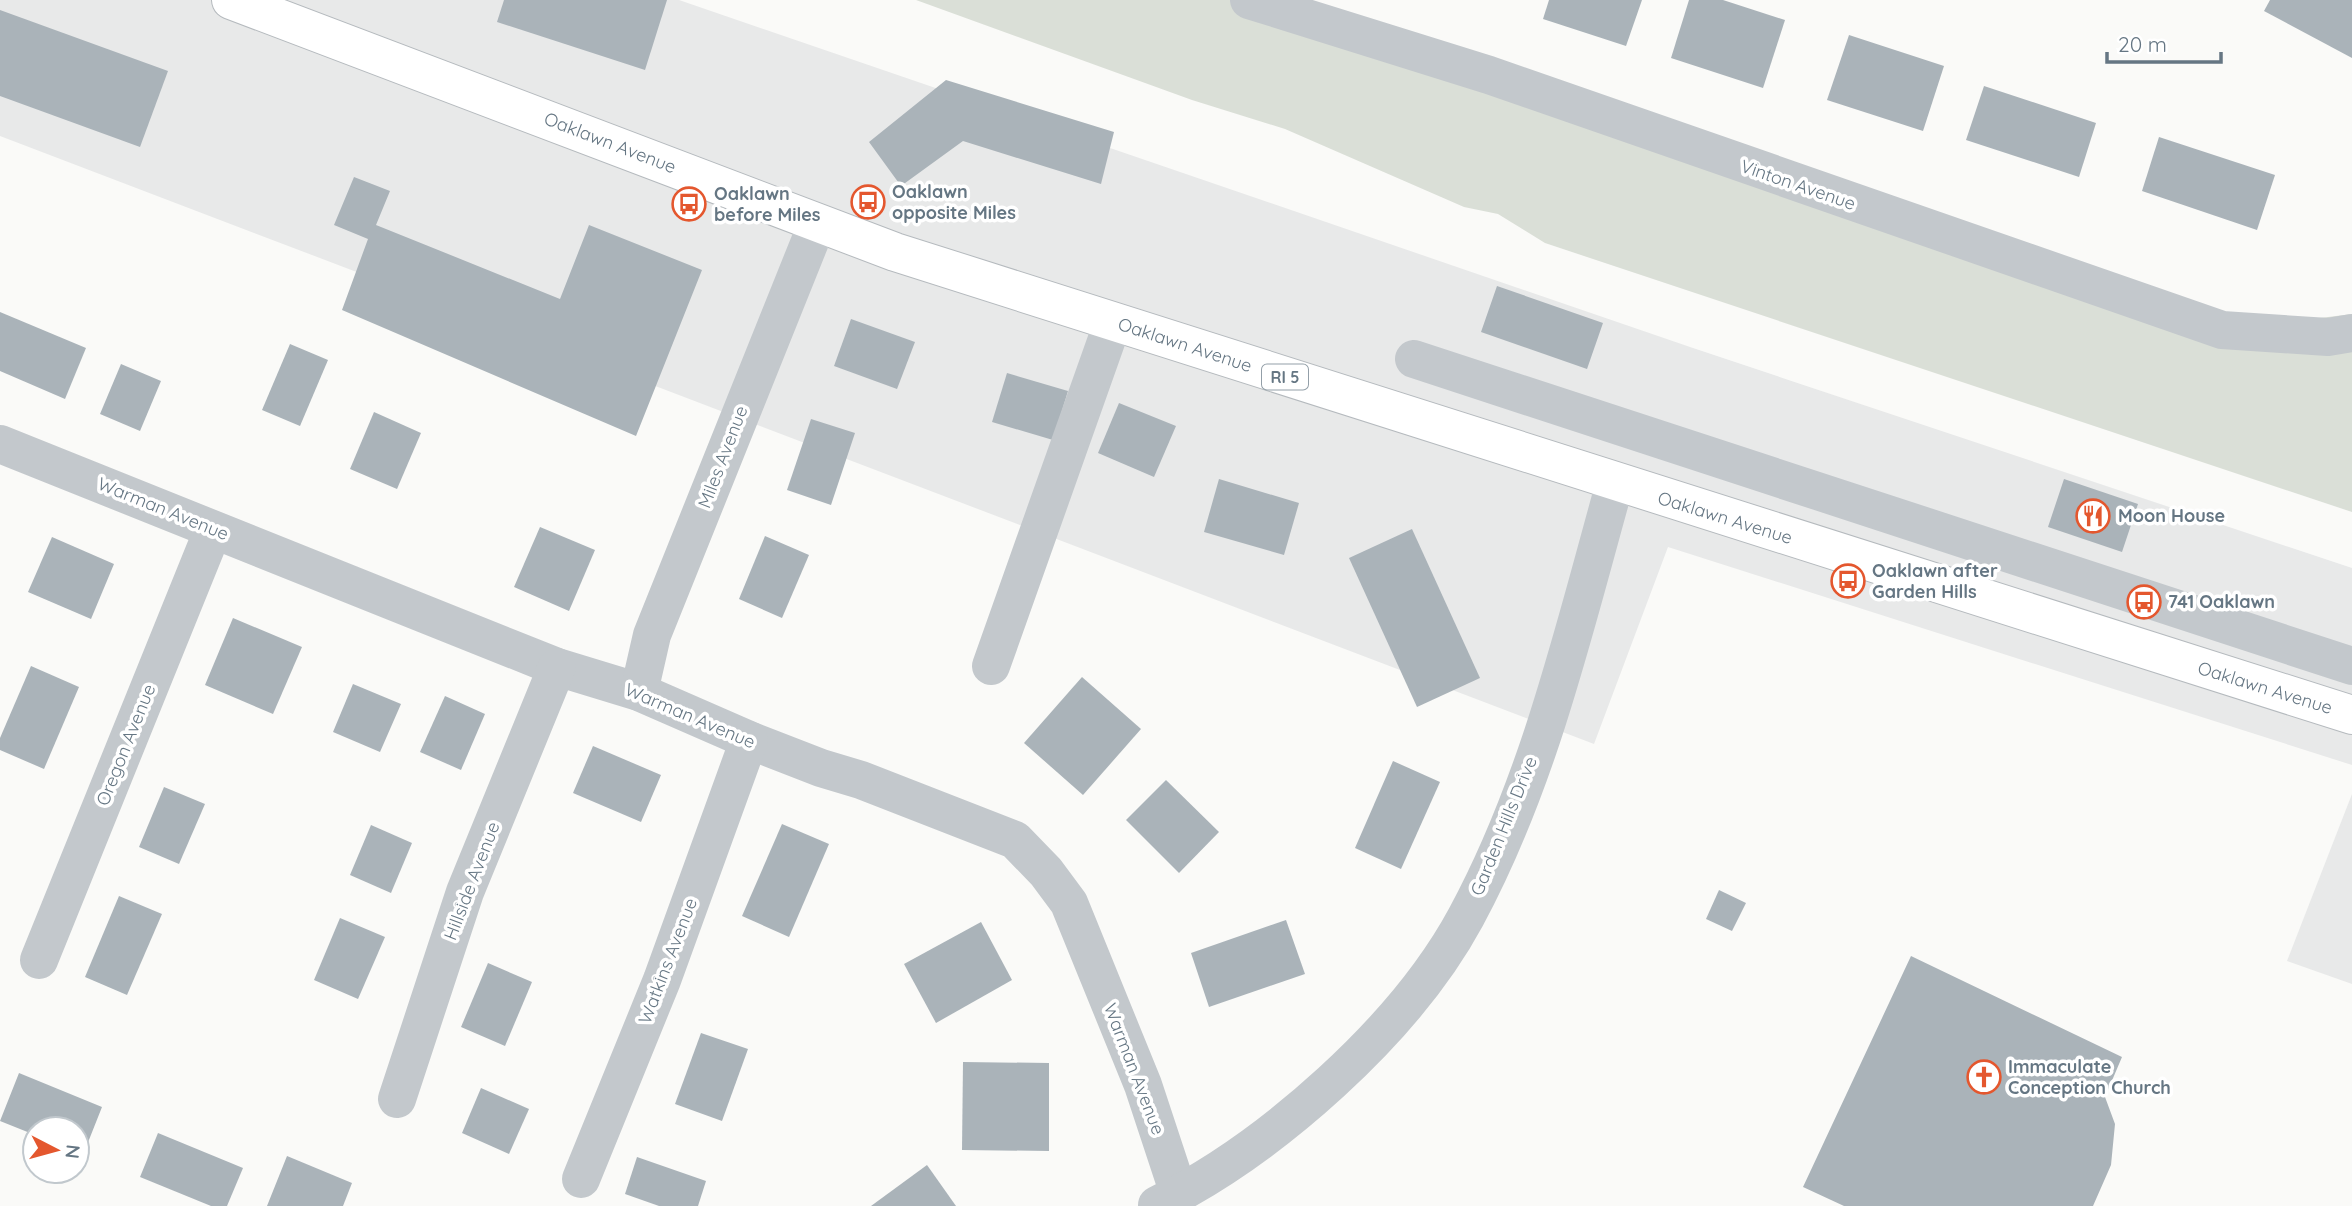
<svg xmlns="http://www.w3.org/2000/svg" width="2352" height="1206" viewBox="0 0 2352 1206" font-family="Quicksand,sans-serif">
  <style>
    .built { fill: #e8e9e9 }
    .green { fill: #dadfd7 }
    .building { fill: #aab3b9 }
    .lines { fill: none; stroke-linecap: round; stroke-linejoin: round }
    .major-casing { stroke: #b5babe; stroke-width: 40 }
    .minor { stroke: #c3c8cc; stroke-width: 38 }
    .major { stroke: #fff; stroke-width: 38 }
    .labels { text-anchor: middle; stroke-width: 7; stroke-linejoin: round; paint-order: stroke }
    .shield { fill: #fff; stroke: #939fa8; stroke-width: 2 }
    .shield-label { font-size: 16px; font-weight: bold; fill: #657683 }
    .street-label { font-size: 18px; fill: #657683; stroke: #fff }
    .poi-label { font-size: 18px; font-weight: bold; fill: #657683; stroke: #fff; text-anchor: start }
  </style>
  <rect width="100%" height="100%" fill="#fafaf8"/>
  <!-- built -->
  <g class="built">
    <path d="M0,0h679l1014,348 659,220v197l-684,-218 -74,197 -1594,-608z"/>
    <path d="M2352,794v190l-65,-23z"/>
  </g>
  <!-- green -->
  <path class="green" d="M916,0h332l1001,327 103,-13v198l-807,-269 -47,-29 -34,-7 -179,-78 -93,-29z"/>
  <!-- building -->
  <g class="building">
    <path d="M504,0h163l-22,70 -148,-48z"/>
    <path d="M1549,0h93l-16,46 -83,-27z"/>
    <path d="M1689,0h34l62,20 -22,68 -92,-30z"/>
    <path d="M2270,0h82v58l-88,-47z"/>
    <path d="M0,10l168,61 -28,76 -140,-51z"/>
    <path d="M1849,35l95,31 -21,65 -96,-31z"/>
    <path d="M946,80l168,52 -13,52 -138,-43 -62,45 -32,-44z"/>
    <path d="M1984,86l112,37 -17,54 -113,-37z"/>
    <path d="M2159,137l116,38 -18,55 -115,-39z"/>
    <path d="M354,177l36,14 -14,34 184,74 29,-74 113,45 -66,166 -294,-126 26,-71 -34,-14z"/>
    <path d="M1497,286l106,37 -16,46 -106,-37z"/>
    <path d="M0,312l86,36 -21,51 -65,-28z"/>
    <path d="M851,319l64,23 -18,47 -63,-23z"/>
    <path d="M290,344l38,16 -28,66 -38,-16z"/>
    <path d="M121,364l40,17 -21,50 -40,-17z"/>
    <path d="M1007,373l61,18 -15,49 -61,-18z"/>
    <path d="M1119,403l57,23 -22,51 -56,-24z"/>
    <path d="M374,412l47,21 -24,56 -47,-20z"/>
    <path d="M811,419l44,14 -24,72 -44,-15z"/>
    <path d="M1219,479l80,24 -15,52 -80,-23z"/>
    <path d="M2064,479l74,25 -16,48 -74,-25z"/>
    <path d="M540,527l55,23 -26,61 -55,-24z"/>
    <path d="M1412,529l68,149 -63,29 -68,-149z"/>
    <path d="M765,536l44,19 -27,63 -43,-19z"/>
    <path d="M52,537l62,27 -23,55 -63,-27z"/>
    <path d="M233,618l69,29 -29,67 -68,-29z"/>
    <path d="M31,666l48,21 -35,82 -44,-19v-12z"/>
    <path d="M1082,677l59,52 -58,66 -59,-52z"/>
    <path d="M353,684l48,20 -21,48 -47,-20z"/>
    <path d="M445,696l40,18 -24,56 -41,-18z"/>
    <path d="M593,746l68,29 -20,47 -68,-29z"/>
    <path d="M1393,761l47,21 -39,87 -46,-21z"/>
    <path d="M1166,780l53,52 -40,41 -53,-53z"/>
    <path d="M164,787l41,17 -26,60 -40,-17z"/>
    <path d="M782,824l47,20 -40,93 -47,-21z"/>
    <path d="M371,825l41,18 -21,50 -41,-18z"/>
    <path d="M1719,890l27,13 -14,28 -26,-12z"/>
    <path d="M119,896l43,18 -35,81 -42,-18z"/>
    <path d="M340,918l45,19 -27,62 -44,-19z"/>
    <path d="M1286,920l19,54 -96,33 -18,-54z"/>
    <path d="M981,922l31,58 -76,43 -32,-59z"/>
    <path d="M1911,956l211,101 -17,40 10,27 -4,41 -18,41h-249l-41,-19z"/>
    <path d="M488,963l44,19 -27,64 -44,-19z"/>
    <path d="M701,1033l47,16 -26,72 -47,-17z"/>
    <path d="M963,1062l86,1v88l-87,-1z"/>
    <path d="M19,1073l83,34 -19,48 -6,-2v-24h-42v6l-35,-14z"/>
    <path d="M481,1088l48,21 -20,45 -47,-21z"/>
    <path d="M158,1133l85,35 -16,38h-16l-71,-29z"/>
    <path d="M287,1156l65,27 -9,23h-76z"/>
    <path d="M637,1157l69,24 -8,25h-39l-34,-12z"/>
    <path d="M927,1165l29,41h-85z"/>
  </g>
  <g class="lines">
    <defs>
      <path id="major" d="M231,0l664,252 1457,463"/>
    </defs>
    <!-- major casing -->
    <use href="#major" class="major-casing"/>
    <!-- minor -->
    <g class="minor">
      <path d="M1249,0l240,75 733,255 106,7 24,-4"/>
      <path d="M1414,359l938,307"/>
      <path d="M0,444l557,223 82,25 110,48 72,28 40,12 154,60 31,32 23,31 74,182 36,109"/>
      <path d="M991,666l122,-344"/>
      <path d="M639,692l13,-57 165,-411"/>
      <path d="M39,960l174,-430"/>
      <path d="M397,1099l68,-207 92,-225"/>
      <path d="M581,1179l81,-199 87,-240"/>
      <path d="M1157,1205c114,-57 248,-175 309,-288 73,-135 108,-288 149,-434"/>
    </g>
    <!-- major -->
    <use href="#major" class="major"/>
  </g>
  <!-- icons -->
  <defs>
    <symbol id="bus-ring" viewBox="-11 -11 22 22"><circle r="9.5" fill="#fff" stroke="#e4572e" stroke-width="1.5"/><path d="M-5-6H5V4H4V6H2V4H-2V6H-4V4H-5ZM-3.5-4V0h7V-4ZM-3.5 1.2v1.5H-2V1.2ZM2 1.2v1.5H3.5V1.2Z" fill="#e4572e"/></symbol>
    <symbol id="restaurant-ring" viewBox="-11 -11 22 22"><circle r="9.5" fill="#fff" stroke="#e4572e" stroke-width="1.5"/><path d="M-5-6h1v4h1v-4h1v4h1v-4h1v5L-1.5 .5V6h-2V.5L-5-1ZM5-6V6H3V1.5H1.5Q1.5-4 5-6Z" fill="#e4572e"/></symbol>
    <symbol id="church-ring" viewBox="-11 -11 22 22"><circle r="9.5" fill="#fff" stroke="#e4572e" stroke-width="1.5"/><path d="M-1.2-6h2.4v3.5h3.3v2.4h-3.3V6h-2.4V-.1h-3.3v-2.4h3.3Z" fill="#e4572e"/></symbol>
  </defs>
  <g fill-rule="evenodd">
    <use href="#bus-ring" x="849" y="183" width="38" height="38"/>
    <use href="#bus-ring" x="670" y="185" width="38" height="38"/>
    <use href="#restaurant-ring" x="2074" y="497" width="38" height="38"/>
    <use href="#bus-ring" x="1829" y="562" width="38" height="38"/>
    <use href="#bus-ring" x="2125" y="583" width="38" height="38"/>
    <use href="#church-ring" x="1965" y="1058" width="38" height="38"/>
  </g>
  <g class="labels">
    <!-- shield labels -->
    <rect class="shield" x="1262" y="364.5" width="46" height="25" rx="5"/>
    <g class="shield-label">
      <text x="1285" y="383">RI 5</text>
    </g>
    <!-- street labels -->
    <g class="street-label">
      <text transform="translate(610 143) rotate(21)" y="6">Oaklawn Avenue</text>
      <text transform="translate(1798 185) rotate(19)" y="6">Vinton Avenue</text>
      <text transform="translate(1185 345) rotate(18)" y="6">Oaklawn Avenue</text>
      <text transform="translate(723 457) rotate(-69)" y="6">Miles Avenue</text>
      <text transform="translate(163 509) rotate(22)" y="6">Warman Avenue</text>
      <text transform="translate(1725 518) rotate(17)" y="6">Oaklawn Avenue</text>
      <text transform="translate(2265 688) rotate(17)" y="6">Oaklawn Avenue</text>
      <text transform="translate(690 716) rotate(23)" y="6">Warman Avenue</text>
      <text transform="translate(126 745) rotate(-68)" y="6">Oregon Avenue</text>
      <text transform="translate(1504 826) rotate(-68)" y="6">Garden Hills Drive</text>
      <text transform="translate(472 881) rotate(-69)" y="6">Hillside Avenue</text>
      <text transform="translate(668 961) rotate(-69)" y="6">Watkins Avenue</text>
      <text transform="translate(1134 1069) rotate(69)" y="6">Warman Avenue</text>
    </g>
    <!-- poi labels -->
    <g class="poi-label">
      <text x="892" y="198">Oaklawn<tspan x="892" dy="21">opposite Miles</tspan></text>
      <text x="714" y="200">Oaklawn<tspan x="714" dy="21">before Miles</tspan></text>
      <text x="2118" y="522">Moon House</text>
      <text x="1872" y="577">Oaklawn after<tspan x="1872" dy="21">Garden Hills</tspan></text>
      <text x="2168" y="608">741 Oaklawn</text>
      <text x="2008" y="1073">Immaculate<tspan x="2008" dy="21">Conception Church</tspan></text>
    </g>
  </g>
  <!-- north arrow -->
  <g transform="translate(56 1150) rotate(96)"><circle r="33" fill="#ffffff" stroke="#c1c8cd" stroke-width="2"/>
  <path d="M0-5L12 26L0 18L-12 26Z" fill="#e4572e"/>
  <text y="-10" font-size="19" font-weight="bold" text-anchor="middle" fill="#657683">N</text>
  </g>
  <!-- scale -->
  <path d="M2107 52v10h114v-10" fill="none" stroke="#657683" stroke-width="3.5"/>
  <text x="2118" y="52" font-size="21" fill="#657683" stroke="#ffffff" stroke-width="5" paint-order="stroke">20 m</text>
</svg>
